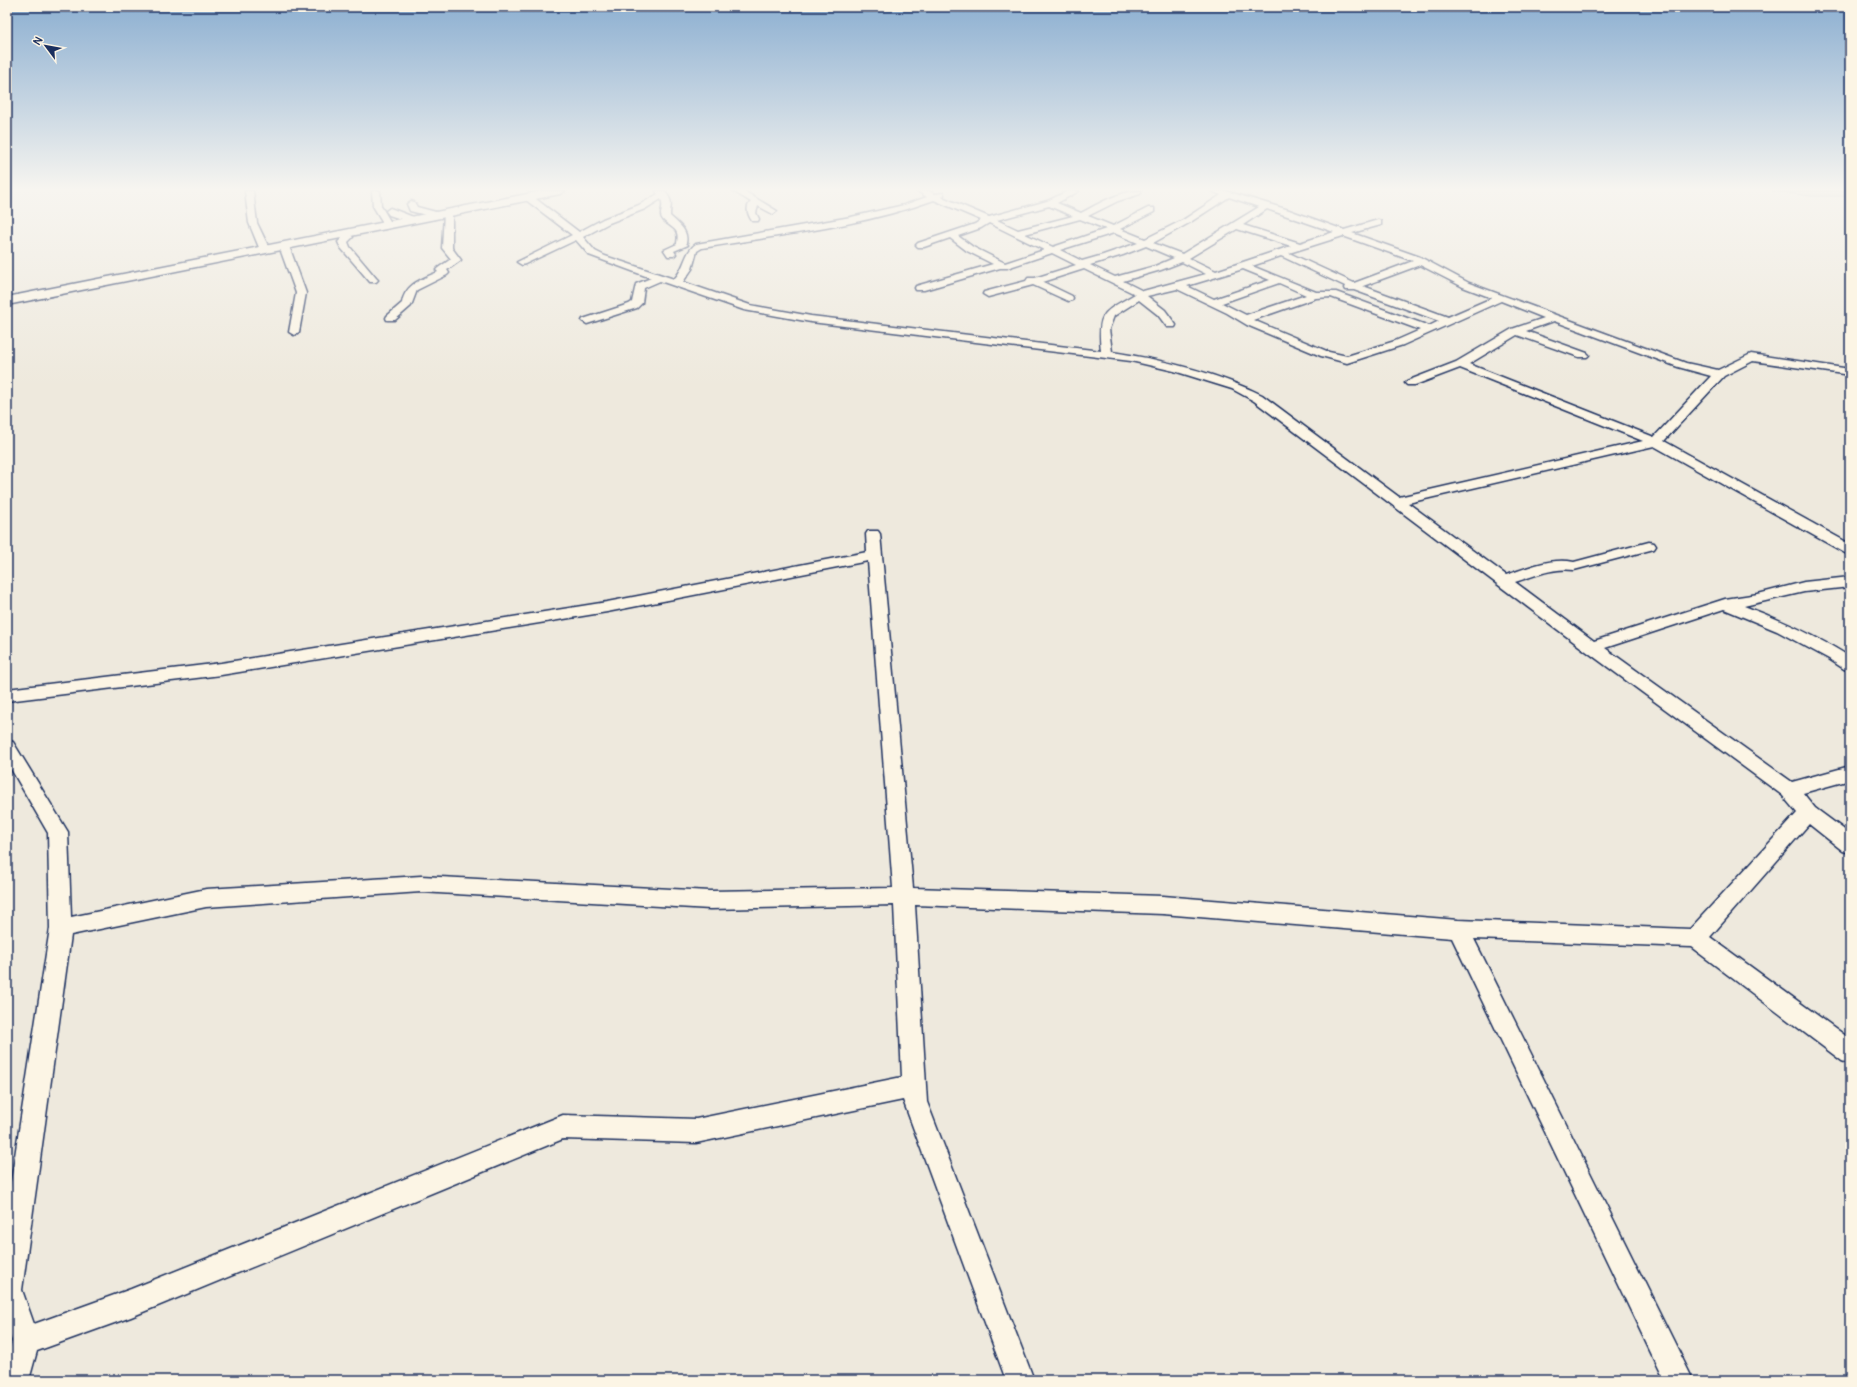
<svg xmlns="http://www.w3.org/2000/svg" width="1857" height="1387" viewBox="0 0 1857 1387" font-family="Pangolin,sans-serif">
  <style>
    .green { fill: #cfcdca; stroke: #757e94 }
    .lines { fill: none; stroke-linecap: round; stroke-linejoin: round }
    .minor-casing { stroke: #1b2f5e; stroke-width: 3 }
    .highway-casing { stroke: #1b2f5e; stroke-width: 3 }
    .minor { fill: #fcf5e5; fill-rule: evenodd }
    .highway { fill: #fcf5e5; fill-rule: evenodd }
  </style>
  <rect width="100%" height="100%" fill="#eee9dd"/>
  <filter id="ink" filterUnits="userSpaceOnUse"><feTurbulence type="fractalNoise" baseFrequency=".025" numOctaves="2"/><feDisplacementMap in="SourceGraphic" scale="8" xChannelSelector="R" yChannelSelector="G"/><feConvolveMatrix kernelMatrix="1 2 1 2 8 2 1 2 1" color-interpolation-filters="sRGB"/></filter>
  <g filter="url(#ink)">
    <!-- green -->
    <path class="green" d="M1772,191h78v5h-39z"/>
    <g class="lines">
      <defs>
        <g id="minor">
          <path d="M245,191h8l4,32 13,27 -2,2h-6l-2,-2 -11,-27z"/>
          <path d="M372,191h8l1,15 9,15 -3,7 -3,1 -4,-3 2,-5 -9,-15z"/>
          <path d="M656,191h9c9,13 5,12 5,25 8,8 19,14 16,27l2,2 -14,6 2,3 -2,2h-6l-4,-6 13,-6c0,-4 2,-8 -1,-13 -3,-5 -15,-9 -15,-16 0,-6 3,-9 0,-16l-16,10 -36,14 -26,14 12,14 10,5 69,23c11,-10 10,-27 22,-35l155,-27 53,-12 23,-8 -10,-6h12l6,3 8,-1 1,2 -2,2 47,20 58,-16 21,-10h11l-22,12 24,10c19,-10 38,-22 60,-22l-1,3 -22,7 -30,15 25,10 35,-18h6v4l-34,17 25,10 38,-19 38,-25 -9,-4h14l63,19 55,20 34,-10 3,1v4l-29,8 68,24 49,26 217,80 32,7 33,-16 99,15v6l-97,-14 -29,15 -60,65 186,103v10l-5,-1 -191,-107 -246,57 98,72c21,-7 45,-18 68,-13l75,-20 5,1 2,3 -2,3 -80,21c-20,-3 -40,6 -59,12l79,59 131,-42 33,-5 46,-12 46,-5v10l-46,5 -60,14c37,14 73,30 106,51v14l-6,-2 -15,-10 -52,-28 -53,-22 -119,39 187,134 58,-16v14l-47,13 12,15 35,26v19l-7,-2 -34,-27 -99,113 140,102v25l-8,-3 -151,-114 -217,-8 219,441h-29l-212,-442 -289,-24 -248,-9 12,197 107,278h-28l-103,-280 -207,43 -133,-4 -432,178 -94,34 -8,29h-22v-22l5,-17 -5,-14v-119l43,-280 -2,-95 -41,-71v-22l6,2 55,90 3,85 135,-28 215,-13 289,15 183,-3 -25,-327 -261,51 -386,63 -214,26v-12l214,-26 386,-61 260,-50 -1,-18 2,-3h10l2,3 33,354 250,8 295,24 232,9 107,-116 -15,-18 -196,-144 -332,-250 -22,-12 -58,-18 -43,-10 -320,-39 -67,-12 -84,-29 -16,7 -2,15 -5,5 -50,16 -5,-3 1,-2 46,-15 3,-2 4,-18 15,-6 -62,-23 -13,-15 -51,24 -3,1 -5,-3 55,-27 -46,-35v-4h6l47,36 24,-13 36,-14 19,-11zM1229,197l30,10 -77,47 -29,-11 36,-20zM934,200l47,20 -6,4 -57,19 -2,2 2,2h6l26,-9 17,13 26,13 -77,22 -1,2 1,2h8l76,-22h7l45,-15 24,12 -41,13h-7l-2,3 -42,11 -1,2 5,3 45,-12 35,16 4,-1 1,-2 -1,-2 -29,-14 41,-13 51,25c-32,19 -38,17 -34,57l-290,-35 -61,-11 -67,-23 9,-13 5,-18 5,-3c77,-13 158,-21 232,-48zM1049,206l24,10 -55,14 -21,-10zM1267,209l67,23 -34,11 -57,-18zM1080,219l26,10 -53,18 -28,-13zM989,223l55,27 -39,13 -32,-16 -15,-11 23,-8zM1237,229l54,17 -75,25 -27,-13zM1114,233l24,10 -35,12 -21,6 -22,-11zM1343,236l70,25 -59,22 -65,-30zM1146,246l28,12 -19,8 -40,11 -25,-12 33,-10zM1281,256l64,30 -1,2 1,2h9l85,31 -10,5 -93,-34h-20l-64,-26zM1182,262l24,12 -63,17 -20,-10 38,-11zM1420,265l43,22 29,11 -44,19 -85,-31zM1243,269l27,11 -56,19 -27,-13zM1279,283l27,12 -60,20 -24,-12zM1177,289l50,24 20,12 74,31 26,7 56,-18 98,-44 43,17 -32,11 -56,33 -49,19 -2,2 2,2h8l45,-17 183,73 -244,56 -137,-102c-47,-23 -98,-35 -150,-43l-3,-23 5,-13 25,-16 19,15 9,12h8l1,-2 -11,-15 -18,-14zM1331,297l89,33 -25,11 -48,15 -18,-4 -76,-32 63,-22zM1554,321l124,46 33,9 -57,61 -185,-73 48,-29 62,22h8l2,-2 -2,-2 -61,-22zM421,892l289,17 184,-4 8,172 -206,42 -133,-4 -432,174 -97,35 -12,-34 49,-355 135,-28z"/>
          <path d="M733,191h11l33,20 -4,3 -15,-8 -2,7 3,6 -1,2h-6c-4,-6 -7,-14 -1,-19z"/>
          <path d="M411,201l3,1 3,5 19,5 2,4 -4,3 -4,-3 -20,-5 -3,-7z"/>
          <path d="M390,208l26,10 1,2 -4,3 -24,-8 -3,-4z"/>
          <path d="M448,210l4,3v35l9,12 -14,10 2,3 -2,2 -30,15 -6,16 -16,14h-8l-1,-2 1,-2 15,-13c3,-19 20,-24 36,-31l-2,-2 2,-2 13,-9 -9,-11 2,-35z"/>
          <path d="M345,231l8,6 -5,5 2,5 26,31 2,2 -2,2h-6l-29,-34 -3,-6 5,-5 -2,-3z"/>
          <path d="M284,243l5,3 17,47 -7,39 -5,3 -5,-3 7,-39 -17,-47z"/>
        </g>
        <path id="highway" d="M542,191h23l-5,3 -553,111v-8z"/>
      </defs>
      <!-- minor casing -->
      <use href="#minor" class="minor-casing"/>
      <!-- highway casing -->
      <use href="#highway" class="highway-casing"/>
      <!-- minor -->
      <use href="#minor" class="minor"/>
      <!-- highway -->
      <use href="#highway" class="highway"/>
    </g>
  </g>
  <!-- sky -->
  <linearGradient id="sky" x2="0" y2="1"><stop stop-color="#8cafd1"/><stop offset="0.49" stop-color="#f7f5f0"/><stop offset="1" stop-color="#f7f5f0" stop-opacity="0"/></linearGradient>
  <rect width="1857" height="386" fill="url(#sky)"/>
  <!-- margin -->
  <rect width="1857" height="1387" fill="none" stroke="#fcf5e5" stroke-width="24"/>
  <rect x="12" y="12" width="1833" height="1363" fill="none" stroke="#1b2f5e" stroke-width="1.5" filter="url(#ink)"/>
  <!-- north arrow -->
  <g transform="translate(46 46) rotate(302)" stroke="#fcf5e5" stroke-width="3" paint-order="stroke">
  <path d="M0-3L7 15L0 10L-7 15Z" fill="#1b2f5e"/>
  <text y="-6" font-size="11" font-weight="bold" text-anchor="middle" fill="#1b2f5e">N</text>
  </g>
</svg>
